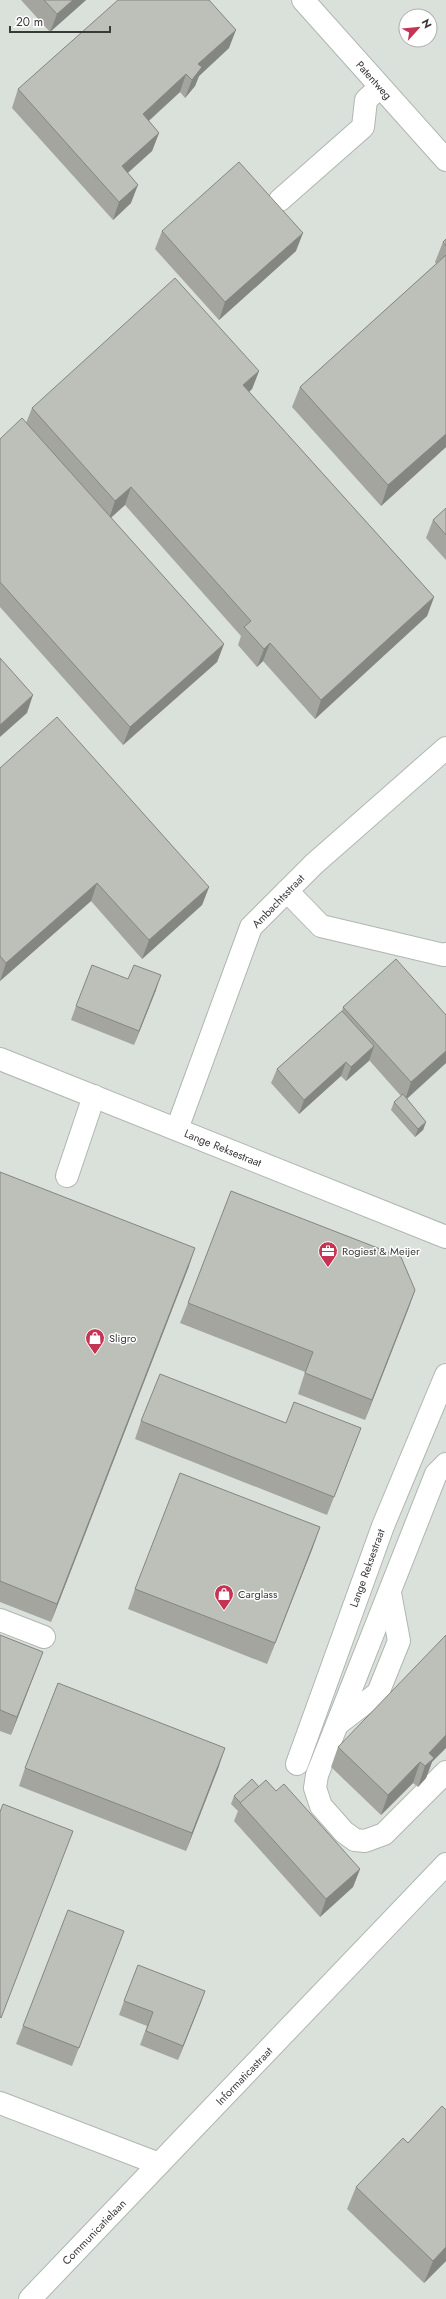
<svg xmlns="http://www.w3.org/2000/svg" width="446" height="2299" viewBox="0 0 446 2299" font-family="Jost,sans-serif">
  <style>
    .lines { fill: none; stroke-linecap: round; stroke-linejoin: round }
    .minor-casing { stroke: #b0b6b1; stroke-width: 24 }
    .minor { stroke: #fff; stroke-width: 22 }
    .wall { fill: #a3a59e }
    .shaded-wall { fill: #848681 }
    .building { fill: #bdc0b8; stroke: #848681 }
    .labels { text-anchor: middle; stroke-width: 3; stroke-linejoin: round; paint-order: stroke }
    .street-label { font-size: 11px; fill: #383a38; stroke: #fff }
    .poi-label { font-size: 11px; fill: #383a38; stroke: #fff; text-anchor: start }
  </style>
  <rect width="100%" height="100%" fill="#dae1db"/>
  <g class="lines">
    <defs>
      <g id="minor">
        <path d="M303,0l143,160"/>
        <path d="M280,200l83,-73 3,-27 14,-13"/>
        <path d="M287,891l34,35 123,29 2,-1"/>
        <path d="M0,1059l446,178"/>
        <path d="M177,1129l74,-202 63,-63 132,-116"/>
        <path d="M67,1176l27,-80"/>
        <path d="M446,1464l-10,10 -119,301 -2,13 6,18 23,26 11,8 10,1 19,-7 62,-62"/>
        <path d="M0,1620l44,17"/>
        <path d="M339,1723l39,-30 21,-52 -9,-48"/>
        <path d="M297,1764l86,-238 63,-151"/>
        <path d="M0,2103l159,61 287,-300"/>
        <path d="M30,2299l129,-135"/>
      </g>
    </defs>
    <!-- minor casing -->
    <use href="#minor" class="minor-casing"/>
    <!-- minor -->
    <use href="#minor" class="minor"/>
  </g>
  <!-- wall -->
  <g class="wall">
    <path d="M21,0h65l-36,32z"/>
    <path d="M229,48l-30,28 -4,10 -10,12 -5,-6 -31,29 10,12 -7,18 -24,22 3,30 -18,17 -101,-112 6,-19z"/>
    <path d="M162,231l134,20 -77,69 -64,-71z"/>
    <path d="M446,239v208l-65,59 -89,-99 8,-20 136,-123 -1,-2 8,-20z"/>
    <path d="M259,371l-7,18 -3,3 185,205 -7,19 -112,103 -52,-58 -6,6 -19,-22 3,-9 -116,-131 -14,13 113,126 -7,18 -94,83 -123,-138v-168l26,-16 6,-15z"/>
    <path d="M446,508v52l-20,-22 7,-18z"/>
    <path d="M0,768l209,119 -7,18 -60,54 -51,-58 -91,80z"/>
    <path d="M156,990l-22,55 -63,-25 5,-14z"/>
    <path d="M343,1007l103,8v48l-39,36 19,23 -3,8 -8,7 -24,-27 3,-8 7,-6 -32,-36 -23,21 -5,-5 -42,38 -28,-31 6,-14 65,-58z"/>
    <path d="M0,1172l189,94 -138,356 -51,-20z"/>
    <path d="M415,1290l-50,130 -67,-26 7,-22 -125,-49 8,-20z"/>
    <path d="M141,1421l145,2 75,5 -34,87 -192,-76z"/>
    <path d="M313,1547l-46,117 -139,-55 7,-20z"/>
    <path d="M0,1635l43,17 -32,83 -11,-4z"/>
    <path d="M338,1747l94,15 -6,16 -8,9 -5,-4 -32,32 -50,-48z"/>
    <path d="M219,1766l-33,85 -167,-65 6,-18z"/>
    <path d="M259,1787l17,4 84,78 -7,18 -33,30 -86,-96 4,-10 -7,-7 3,-8z"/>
    <path d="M124,1931l-52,135 -56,-22 7,-18z"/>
    <path d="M205,1991l-27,69 -38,-15 7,-19 -28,-11 5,-14z"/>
    <path d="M446,2110v151l-22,22 -77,-74 9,-22z"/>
  </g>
  <!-- shaded-wall -->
  <g class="shaded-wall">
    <path d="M73,0h13l-36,32 7,-18z"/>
    <path d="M236,30l-7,18 -30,28 -4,10 -10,12 13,-34z"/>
    <path d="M186,74l-6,18 -44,40 7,-18z"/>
    <path d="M159,133l-7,18 -37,33 7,-18z"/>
    <path d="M138,185l-7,18 -18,17 6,-18z"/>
    <path d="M303,233l-7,18 -77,69 6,-18z"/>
    <path d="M259,371l-7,18 -15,14 6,-18z"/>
    <path d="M446,434v13l-65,59 7,-21z"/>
    <path d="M131,487l-6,18 -16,14 6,-18z"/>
    <path d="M434,597l-7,19 -112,103 6,-19z"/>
    <path d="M270,643l-7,18 -6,6 7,-18z"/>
    <path d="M224,644l-7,18 -94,83 7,-18z"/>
    <path d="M33,695l-6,18 -27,24v-12z"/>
    <path d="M97,883l-6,18 -91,80 6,-18z"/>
    <path d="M209,887l-7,18 -60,54 7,-19z"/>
    <path d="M161,975l-5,15 -22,55 5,-14z"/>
    <path d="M374,1046l-5,15 -23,20 5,-14z"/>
    <path d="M446,1051v12l-41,37 6,-18z"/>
    <path d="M346,1062l-5,14 -42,38 5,-14z"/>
    <path d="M426,1122l-3,8 -8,7 3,-8z"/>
    <path d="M195,1248l-6,18 -138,356 6,-18z"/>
    <path d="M415,1290l-7,20 -43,110 7,-20z"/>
    <path d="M320,1527l-7,20 -46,117 8,-21z"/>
    <path d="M43,1652l-7,18 -25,65 6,-18z"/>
    <path d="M446,1735v13l-14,14 -6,16 -8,9 7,-21 4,-13z"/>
    <path d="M225,1748l-6,18 -33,85 6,-18z"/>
    <path d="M420,1762l-7,21 -32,32 7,-20z"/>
    <path d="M360,1869l-7,18 -33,30 6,-18z"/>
    <path d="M205,1991l-5,14 -22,55 5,-14z"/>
    <path d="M446,2247v14l-22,22 9,-22z"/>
  </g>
  <!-- building -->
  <g class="building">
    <path d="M44,0h29l-16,14z"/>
    <path d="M118,0h91l27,30 -38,34 4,3 -10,13 -6,-6 -43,40 16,19 -37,33 16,19 -19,17 -101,-113z"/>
    <path d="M239,162l64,71 -78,69 -63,-71z"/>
    <path d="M446,239v7l-3,-4z"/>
    <path d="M446,255v179l-58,51 -88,-98z"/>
    <path d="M175,278l84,93 -16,14 191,212 -113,103 -51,-57 -6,6 -20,-22 7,-6 -120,-134 -16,14 -83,-93z"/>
    <path d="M22,418l202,226 -94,83 -130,-145v-143z"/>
    <path d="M446,508v27l-13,-15z"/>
    <path d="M0,658l33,37 -33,30z"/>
    <path d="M57,717l152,170 -60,53 -52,-57 -91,80 -6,-7v-188z"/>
    <path d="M396,959l50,56v36l-35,31 -68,-75z"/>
    <path d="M92,965l36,14 6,-14 27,10 -22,56 -63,-25z"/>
    <path d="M342,1011l32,35 -23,21 -5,-5 -42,38 -27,-31z"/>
    <path d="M403,1094l23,28 -8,7 -24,-27z"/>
    <path d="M0,1172l195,76 -138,356 -57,-23z"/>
    <path d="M231,1191l170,66 14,33 -43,110 -67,-27 8,-21 -125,-49z"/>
    <path d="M160,1374l126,49 8,-21 67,26 -27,69 -193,-76z"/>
    <path d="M180,1473l140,54 -45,116 -140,-54z"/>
    <path d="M0,1635l43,17 -26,65 -17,-7z"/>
    <path d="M446,1635v100l-17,18 5,5 -9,8 -5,-4 -32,33 -50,-48z"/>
    <path d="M58,1683l167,65 -33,85 -167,-65z"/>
    <path d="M252,1779l7,8 -18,16 -7,-7z"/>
    <path d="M266,1780l10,11 8,-7 76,85 -34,30 -86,-96z"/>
    <path d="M3,1804l70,27 -72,187 -1,-1v-205z"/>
    <path d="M68,1910l56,21 -45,117 -56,-22z"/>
    <path d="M138,1965l67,26 -22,55 -37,-15 7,-19 -29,-11z"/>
    <path d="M442,2106l4,4v137l-13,14 -77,-74 47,-49 5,5z"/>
  </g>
  <!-- icons -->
  <defs>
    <symbol id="office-pin" viewBox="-11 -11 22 30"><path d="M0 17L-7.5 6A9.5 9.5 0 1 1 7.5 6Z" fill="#c53553" stroke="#fff"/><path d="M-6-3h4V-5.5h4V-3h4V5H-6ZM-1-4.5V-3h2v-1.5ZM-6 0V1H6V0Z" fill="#fff"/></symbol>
    <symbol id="shop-pin" viewBox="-11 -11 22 30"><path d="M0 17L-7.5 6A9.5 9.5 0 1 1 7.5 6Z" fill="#c53553" stroke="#fff"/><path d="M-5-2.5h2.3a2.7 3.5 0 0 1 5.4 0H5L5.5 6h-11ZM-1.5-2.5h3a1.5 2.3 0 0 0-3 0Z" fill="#fff"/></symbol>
  </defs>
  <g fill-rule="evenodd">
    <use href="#office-pin" x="317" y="1240" width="22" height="30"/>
    <use href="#shop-pin" x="84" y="1327" width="22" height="30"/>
    <use href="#shop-pin" x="213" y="1583" width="22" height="30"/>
  </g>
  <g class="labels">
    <!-- street labels -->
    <g class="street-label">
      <text transform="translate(374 80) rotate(48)" y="4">Patentweg</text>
      <text transform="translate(278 901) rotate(-46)" y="4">Ambachtsstraat</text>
      <text transform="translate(223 1148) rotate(22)" y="4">Lange Reksestraat</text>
      <text transform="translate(367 1568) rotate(-70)" y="4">Lange Reksestraat</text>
      <text transform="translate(244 2076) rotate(-46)" y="4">Informaticastraat</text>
      <text transform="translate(94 2232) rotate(-46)" y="4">Communicatielaan</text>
    </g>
    <!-- poi labels -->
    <g class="poi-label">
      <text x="342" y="1255">Rogiest &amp; Meijer</text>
      <text x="109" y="1342">Sligro</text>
      <text x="238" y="1598">Carglass</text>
    </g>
  </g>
  <!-- north arrow -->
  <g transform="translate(418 28) rotate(63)"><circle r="19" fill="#ffffff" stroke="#afb0af"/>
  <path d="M0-3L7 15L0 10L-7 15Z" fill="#c53553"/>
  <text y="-6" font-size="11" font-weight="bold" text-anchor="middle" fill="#383a38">N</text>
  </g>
  <!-- scale -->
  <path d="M10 26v6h100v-6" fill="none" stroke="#383a38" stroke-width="2"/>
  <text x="16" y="26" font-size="12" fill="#383a38" stroke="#ffffff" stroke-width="3" paint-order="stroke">20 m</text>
</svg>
